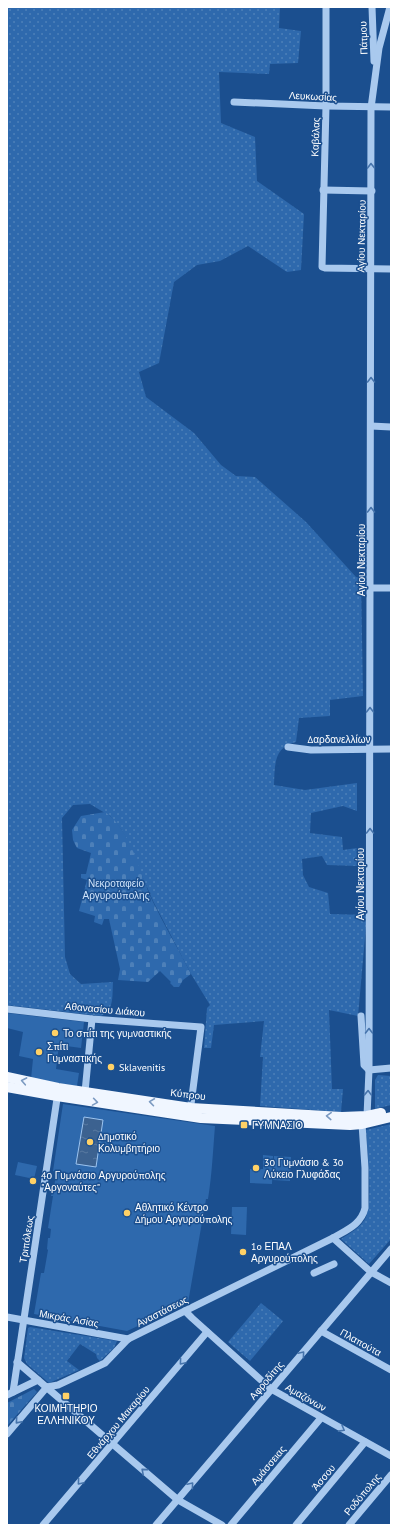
<svg xmlns="http://www.w3.org/2000/svg" width="398" height="1532" viewBox="0 0 398 1532" font-family="'PT Sans',sans-serif">
  <style>
    .green { fill: url(#green-dots) }
    .cemetery { fill: url(#cemetery-stones) }
    .pitch { fill: #2e69ad }
    .water { fill: url(#water-ripples); stroke: #9cc4f0 }
    .lines { fill: none; stroke-linecap: round; stroke-linejoin: round }
    .minor { stroke: #a9c9ee; stroke-width: 7 }
    .major { stroke: #f0f6ff; stroke-width: 10 }
    .oneway { stroke: #4674ac }
    .oneway2 { stroke: #7b9ac1 }
    .poi-dot { fill: #ffd166; stroke: #1b4f8f; stroke-width: 1.5 }
    .labels { text-anchor: middle; stroke-width: 3; stroke-linejoin: round; paint-order: stroke }
    .street-label { font-size: 10px; fill: #fff; stroke: #1b4f8f }
    .park-label { font-size: 10px; fill: #cfe3fa; stroke: #1b4f8f }
    .poi-label { font-size: 10px; fill: #fff; stroke: #1b4f8f; text-anchor: start }
  </style>
  <defs>
    <pattern id="green-dots" width="8" height="8" patternUnits="userSpaceOnUse"><rect width="8" height="8" fill="#2e69ad"/><path d="M2 2h.1M6 6h.1" fill="none" stroke="#4d80b9" stroke-width="1.8" stroke-linecap="round"/></pattern>
    <pattern id="cemetery-stones" width="16" height="16" patternUnits="userSpaceOnUse"><rect width="16" height="16" fill="#2e69ad"/><path d="M2 7V4a2 2 0 0 1 4 0v3zM10 15v-3a2 2 0 0 1 4 0v3z" fill="#4d80b9"/></pattern>
    <pattern id="water-ripples" width="26" height="14" patternUnits="userSpaceOnUse"><rect width="26" height="14" fill="#3c6290"/><path d="M2 4q2-2 4 0t4 0M15 11q2-2 4 0t4 0" fill="none" stroke="#597aa1"/></pattern>
  </defs>
  <rect width="100%" height="100%" fill="#1b4f8f"/>
  <!-- green -->
  <g class="green">
    <path d="M7,7h273l-1,21 22,3 -3,32 -28,1 -1,10 -50,-2 2,51 34,14 2,44 47,33 -3,56 -14,2 -39,-26 -28,15 -23,4 -23,17 -15,81 -20,9 7,25 48,36 27,32 15,11 19,1 51,45 50,55 5,1 2,118 -33,4v16l-31,2 -3,24c-23,5 -21,24 -22,43l31,5 52,-7v28l-14,-5 -32,7 -1,20 32,4 1,13 14,-2v18l-30,-1 -5,-9 -20,3 1,16 6,12 19,6 2,21 37,1 -9,101 -29,-6 3,79h11l-2,23 -81,-6 3,-49h-3l4,-36 -50,4 -3,23h-7l3,-40 3,-3 -19,-31 -38,-73 -27,-63 -5,-9 -11,-13 -20,-12 -17,1 -11,13 3,139 5,17 11,10 32,-2c-1,12 2,28 -12,34l-94,-11z"/>
    <path d="M378,1075l13,1v29l-16,4v-29z"/>
    <path d="M391,1124v115l-22,25 -28,-25c9,-6 21,-12 25,-22 7,-18 1,-66 0,-87z"/>
    <path d="M261,1303l22,18 -33,40 -22,-19z"/>
    <path d="M30,1327l87,14 -3,7 -14,13 -3,-3 -1,-4 -16,-10 -13,17 12,9 -30,13 -22,-19 -3,-6 4,-30z"/>
  </g>
  <!-- cemetery -->
  <g class="cemetery">
    <path d="M105,812c27,20 34,59 47,88 12,25 27,50 39,74l-8,6 -4,7h-5l-4,-4 1,-1 -11,-11 -12,11 -30,-2 2,-11 -11,-50h-5l-2,6 -8,-3 1,-6 -16,-5 8,-31 -6,-2v-4h5l5,-21 -14,-5 -4,-8 -1,-10 9,-14z"/>
    <path d="M34,1389l3,3 -30,34v-23z"/>
  </g>
  <!-- pitch -->
  <g class="pitch">
    <path d="M7,1013l77,9 -3,26 -22,-3 -3,24 23,4 -2,13 -46,-7 2,-20 -14,-3 4,-24 -16,-4z"/>
    <path d="M63,1104l152,22c-2,24 -3,49 -7,73h-2l-18,104 -61,28 -93,-17 7,-41h3l4,-23 -1,-1 1,-11h2l1,-9 -3,-1 5,-32h-2l1,-7h2l2,-17 -3,-1z"/>
    <path d="M263,1155l10,1 -1,28 -22,-1v-14h13z"/>
    <path d="M274,1156l17,1 -1,24 -17,-1z"/>
    <path d="M18,1162l19,4 -3,13 -19,-4z"/>
    <path d="M232,1207h15l-1,28 -15,-1z"/>
  </g>
  <!-- water -->
  <path class="water" d="M84,1117l19,3 -7,47 -20,-3z"/>
  <g class="lines">
    <!-- minor -->
    <g class="minor">
      <path d="M326,7v99l-4,161 3,1 66,1"/>
      <path d="M372,7l2,54"/>
      <path d="M234,102l92,4 65,1"/>
      <path d="M323,190l49,1"/>
      <path d="M371,426l20,1"/>
      <path d="M371,588h20"/>
      <path d="M288,747l23,3 80,-1"/>
      <path d="M7,1009l85,10 109,8 -11,85"/>
      <path d="M361,1016l3,49 5,5"/>
      <path d="M369,1070l22,-2"/>
      <path d="M85,1092l7,-73"/>
      <path d="M333,1238l38,34 20,11"/>
      <path d="M314,1273l20,-9"/>
      <path d="M185,1311l7,7 79,71 120,67"/>
      <path d="M7,1317l121,22"/>
      <path d="M321,1331l70,39"/>
      <path d="M17,1362l21,18"/>
      <path d="M47,1387l11,-2 47,-22 23,-24 205,-101c13,-8 28,-13 32,-30v-40l-3,-44 5,-8 2,-46 2,-962 8,-60 11,-41"/>
      <path d="M13,1392l45,-300"/>
      <path d="M7,1395l31,-15 140,120 44,25"/>
      <path d="M7,1434l40,-47"/>
      <path d="M43,1525l164,-193"/>
      <path d="M156,1525l235,-276"/>
      <path d="M231,1525l90,-107"/>
      <path d="M296,1525l69,-83"/>
      <path d="M349,1525l42,-50"/>
    </g>
    <!-- major -->
    <g class="major">
      <path d="M7,1077l51,11 133,20 151,9 25,-1 14,-3"/>
      <path d="M7,1087l50,9 144,22 149,7 12,-1 29,-7"/>
    </g>
  </g>
  <!-- one-way arrows -->
  <defs><path id="oneway-chevron" d="M-2-3.5L2.5 0L-2 3.5" fill="none" stroke-width="1.6" stroke-linecap="round" stroke-linejoin="round"/></defs>
  <g class="oneway">
    <use href="#oneway-chevron" transform="translate(371 166) rotate(-91)"/>
    <use href="#oneway-chevron" transform="translate(371 380) rotate(-90)"/>
    <use href="#oneway-chevron" transform="translate(371 510) rotate(-90)"/>
    <use href="#oneway-chevron" transform="translate(370 710) rotate(-90)"/>
    <use href="#oneway-chevron" transform="translate(370 831) rotate(-90)"/>
    <use href="#oneway-chevron" transform="translate(369 1031) rotate(-90)"/>
    <use href="#oneway-chevron" transform="translate(368 1093) rotate(-88)"/>
    <use href="#oneway-chevron" transform="translate(302 1354) rotate(-50)"/>
    <use href="#oneway-chevron" transform="translate(182 1362) rotate(130)"/>
    <use href="#oneway-chevron" transform="translate(18 1421) rotate(131)"/>
    <use href="#oneway-chevron" transform="translate(342 1429) rotate(29)"/>
    <use href="#oneway-chevron" transform="translate(144 1471) rotate(-139)"/>
    <use href="#oneway-chevron" transform="translate(80 1482) rotate(130)"/>
    <use href="#oneway-chevron" transform="translate(191 1485) rotate(-50)"/>
  </g>
  <g class="oneway2">
    <use href="#oneway-chevron" transform="translate(24 1081) rotate(-169)"/>
    <use href="#oneway-chevron" transform="translate(95 1102) rotate(9)"/>
    <use href="#oneway-chevron" transform="translate(152 1102) rotate(-172)"/>
    <use href="#oneway-chevron" transform="translate(329 1116) rotate(-177)"/>
  </g>
  <!-- markers -->
  <g class="poi-dot">
    <circle cx="55" cy="1033" r="4"/>
    <circle cx="39" cy="1052" r="4"/>
    <circle cx="111" cy="1067" r="4"/>
    <rect x="240" y="1121" width="8" height="8" rx="2"/>
    <circle cx="90" cy="1142" r="4"/>
    <circle cx="256" cy="1168" r="4"/>
    <circle cx="33" cy="1181" r="4"/>
    <circle cx="127" cy="1213" r="4"/>
    <circle cx="243" cy="1252" r="4"/>
    <rect x="62" y="1392" width="8" height="8" rx="2"/>
  </g>
  <g class="labels">
    <!-- street labels -->
    <g class="street-label">
      <text transform="translate(363 38) rotate(-92)" y="4">Πάτμου</text>
      <text transform="translate(313 96) rotate(3)" y="4">Λευκωσίας</text>
      <text transform="translate(315 137) rotate(-88)" y="4">Καβάλας</text>
      <text transform="translate(361 236) rotate(-89)" y="4">Αγίου Νεκταρίου</text>
      <text transform="translate(361 560) rotate(-90)" y="4">Αγίου Νεκταρίου</text>
      <text x="339" y="743">Δαρδανελλίων</text>
      <text transform="translate(360 884) rotate(-90)" y="4">Αγίου Νεκταρίου</text>
      <text transform="translate(105 1009) rotate(5)" y="4">Αθανασίου Διάκου</text>
      <text transform="translate(188 1094) rotate(7)" y="4">Κύπρου</text>
      <text transform="translate(26 1239) rotate(-81)" y="4">Τριπόλεως</text>
      <text transform="translate(162 1311) rotate(-27)" y="4">Αναστάσεως</text>
      <text transform="translate(69 1318) rotate(10)" y="4">Μικράς Ασίας</text>
      <text transform="translate(361 1342) rotate(29)" y="4">Πλαπούτα</text>
      <text transform="translate(266 1380) rotate(-50)" y="4">Αφροδίτης</text>
      <text transform="translate(306 1397) rotate(30)" y="4">Αμαζόνων</text>
      <text transform="translate(118 1422) rotate(-50)" y="4">Εθνάρχου Μακαρίου</text>
      <text transform="translate(268 1465) rotate(-50)" y="4">Αμάσσειας</text>
      <text transform="translate(323 1477) rotate(-50)" y="4">Άσσου</text>
      <text transform="translate(362 1494) rotate(-50)" y="4">Ροδόπολης</text>
    </g>
    <!-- park labels -->
    <g class="park-label">
      <text x="116" y="887">Νεκροταφείο<tspan x="116" dy="12">Αργυρούπολης</tspan></text>
    </g>
    <!-- poi labels -->
    <g class="poi-label">
      <text x="63" y="1037">Το σπίτι της γυμναστικής</text>
      <text x="47" y="1050">Σπίτι<tspan x="47" dy="12">Γυμναστικής</tspan></text>
      <text x="119" y="1071">Sklavenitis</text>
      <text x="252" y="1129">ΓΥΜΝΑΣΙΟ</text>
      <text x="98" y="1140">Δημοτικό<tspan x="98" dy="12">Κολυμβητήριο</tspan></text>
      <text x="264" y="1166">3ο Γυμνάσιο &amp; 3ο<tspan x="264" dy="12">Λύκειο Γλυφάδας</tspan></text>
      <text x="41" y="1179">4ο Γυμνάσιο Αργυρούπολης<tspan x="41" dy="12">"Αργοναύτες"</tspan></text>
      <text x="135" y="1211">Αθλητικό Κέντρο<tspan x="135" dy="12">Δήμου Αργυρούπολης</tspan></text>
      <text x="251" y="1250">1o ΕΠΑΛ<tspan x="251" dy="12">Αργυρούπολης</tspan></text>
      <text x="66" y="1412" text-anchor="middle">ΚΟΙΜΗΤΗΡΙΟ<tspan x="66" dy="12">ΕΛΛΗΝΙΚΟΥ</tspan></text>
    </g>
  </g>
  <!-- border -->
  <rect width="398" height="1532" fill="none" stroke="#ffffff" stroke-width="16"/>
</svg>
